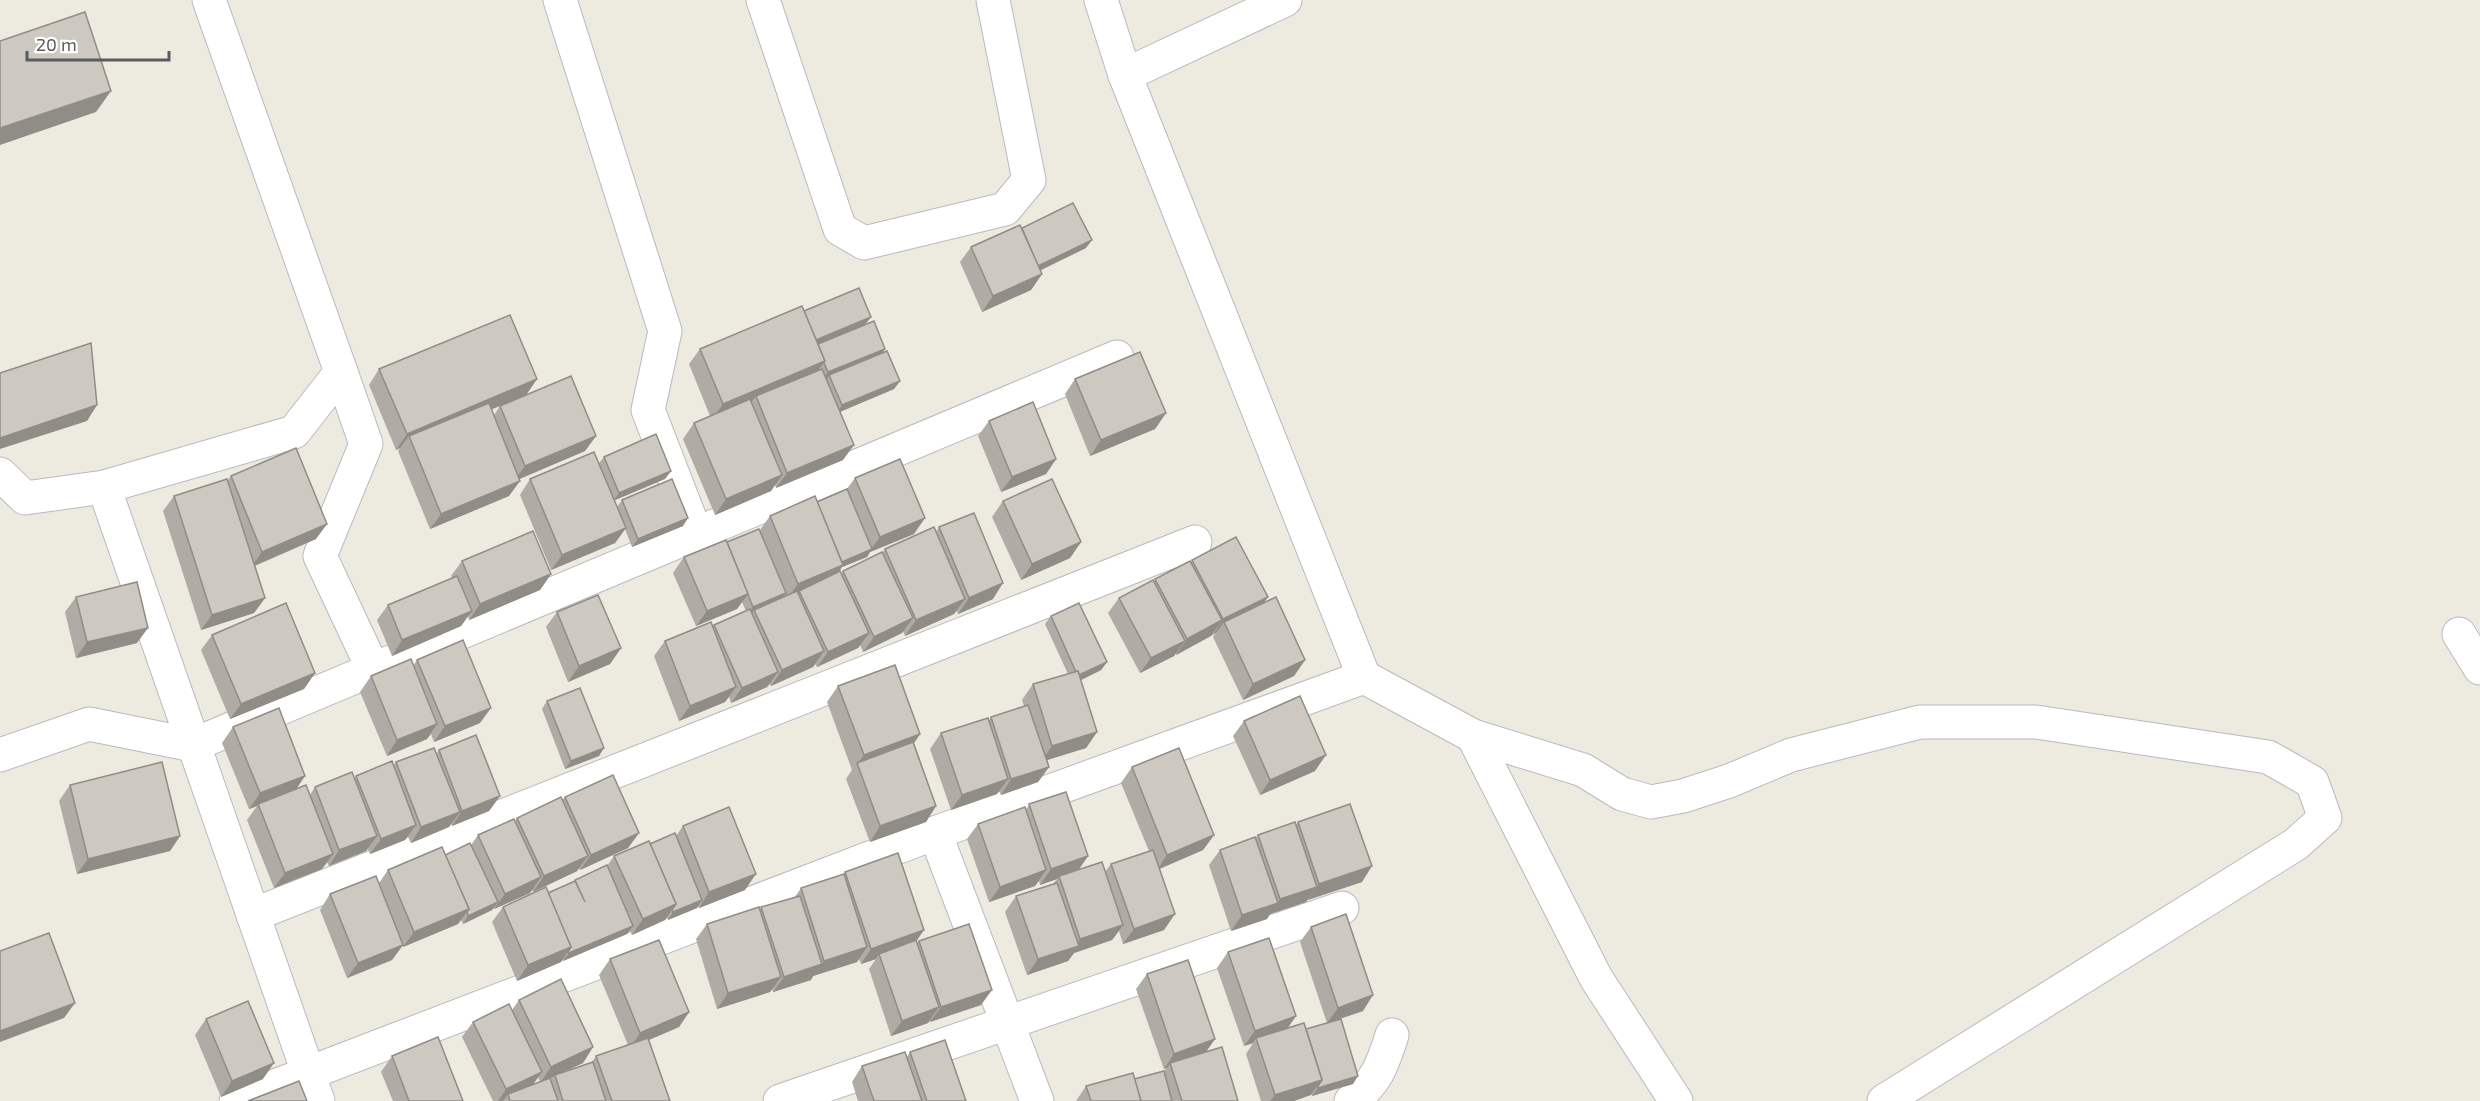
<svg xmlns="http://www.w3.org/2000/svg" width="2480" height="1101" viewBox="0 0 2480 1101" font-family="'Exo 2',sans-serif">
  <style>
    .lines { fill: none; stroke-linecap: round; stroke-linejoin: round }
    .minor-casing { stroke: #b7bac0; stroke-width: 35 }
    .minor { stroke: #fff; stroke-width: 33 }
    .wall { fill: #b0aca5; fill-rule: evenodd }
    .shaded-wall { fill: #908c86 }
    .building { fill: #cdc8c0; stroke: #908c86; stroke-width: 1.5 }
  </style>
  <rect width="100%" height="100%" fill="#edeadf"/>
  <g class="lines">
    <defs>
      <g id="minor">
        <path d="M560,0l105,331 -17,79 48,124"/>
        <path d="M763,0l77,229 24,14 141,-34 24,-29 -36,-180"/>
        <path d="M1101,0l24,75 239,602 109,59 123,242 80,123"/>
        <path d="M1125,75l160,-75"/>
        <path d="M341,372l25,72 -46,112 53,113"/>
        <path d="M0,474l25,24 79,-11 190,-55 47,-60 -132,-372"/>
        <path d="M104,487l214,614"/>
        <path d="M2459,634l21,34"/>
        <path d="M1473,736l110,34 39,24 29,8 32,-6 46,-15 62,-26 129,-33h116l232,35 44,25 13,36 -29,26 -412,257"/>
        <path d="M0,755l89,-31 104,21 924,-388"/>
        <path d="M935,833l102,268"/>
        <path d="M253,915l942,-373"/>
        <path d="M236,1101l699,-268 429,-156"/>
        <path d="M780,1101l562,-193"/>
        <path d="M1351,1101c26,-18 32,-38 41,-66"/>
      </g>
    </defs>
    <!-- minor casing -->
    <use href="#minor" class="minor-casing"/>
    <!-- minor -->
    <use href="#minor" class="minor"/>
  </g>
  <!-- wall -->
  <g class="wall">
    <path d="M1022,228l64,20 -46,22 2,4 -11,16 -49,22 -22,-50 11,-15z"/>
    <path d="M804,311l62,13 16,30 18,27 -6,8 -54,23 3,48 -67,28 -1,-3 -4,6 -56,24 -32,-76 11,-16 16,-7 -21,-52 11,-15z"/>
    <path d="M379,369l158,10 -11,16 -35,14 3,6 6,-9 96,30 -11,15 -65,28 -11,17 -79,33 -32,-78 2,-3 -4,2 -27,-65z"/>
    <path d="M1075,379l91,34 -11,16 -65,27 -25,-62z"/>
    <path d="M989,421l67,38 -10,15 -45,18 -23,-56z"/>
    <path d="M604,457l67,14 -6,8 -51,21 3,7 5,-7 61,26 -51,21 -7,-18 -10,14 -64,27 -31,-75 10,-16 69,-16z"/>
    <path d="M231,476l85,63 -61,27 10,32 -11,15 -53,17 -38,-119 11,-15 53,-15z"/>
    <path d="M855,478l59,56 -44,18 -3,5 -25,10 -3,5 2,2 2,-3 39,-18 3,-4 51,-17 3,-5 54,72 -35,15 -1,-3 -3,3 -49,22 -2,-5 -1,2 -39,19 -3,-7 -2,3 -41,19 -2,-3 -2,3 -42,19 -1,-2 -3,3 -36,16 -2,-6 -4,5 -46,19 -25,-65 11,-15 48,-14 1,-2 32,-14 -4,-9 -5,7 -41,17 -23,-53 11,-16 76,-27 10,-14 47,-14 30,-13z"/>
    <path d="M1003,501l78,41 -11,16 -49,22 -29,-63z"/>
    <path d="M1192,560l71,43 42,57 -11,16 -51,24 -30,-63 3,-4 -40,22v-2l-2,3 -34,17 -32,-60 11,-15 72,-36z"/>
    <path d="M462,561l89,13 -11,16 -71,30 -1,-4 -7,10 -69,30 -15,-36 11,-15 64,-27 -1,-2z"/>
    <path d="M76,597l61,46 -61,15 -11,-46z"/>
    <path d="M557,612l64,36 -11,16 -42,18 -22,-55z"/>
    <path d="M1051,616l56,46 -6,8 -20,10 16,52 -11,16 -40,12 3,7 -11,15 -37,13 -2,-4 -2,3 -46,16 -21,-61 11,-16 48,-13 2,-3 33,-11 -2,-6 11,-16 35,-10 -23,-50z"/>
    <path d="M212,635l103,38 -11,16 -74,30 -29,-69z"/>
    <path d="M417,660l63,63 -46,19 -3,-8 -4,5 -40,17 -27,-64 11,-16 42,-10z"/>
    <path d="M838,686l82,48 -6,9 22,63 -10,16 -56,20 -24,-63 6,-9 -25,-68z"/>
    <path d="M547,701l52,55 -34,13 -23,-60z"/>
    <path d="M1244,721l71,50 -55,24 -27,-59z"/>
    <path d="M233,727l63,62 14,6 5,-8 40,-9 1,-2 37,-10 3,-4 41,-9 2,-3 61,46 -11,15 -37,15 -1,-2 -2,3 -38,16 -3,-6 -3,3 -35,14 -2,-5 -2,2 -37,15 -2,-4 -5,7 -48,19 -27,-68 10,-14 -8,3 -27,-66z"/>
    <path d="M1132,767l82,68 -11,15 -44,19 5,61 -41,14 -4,-13 -7,9 -38,13 -6,8 -41,14 -22,-63 11,-16 37,-12 4,-5 -17,6 -1,-4 -4,5 -46,16 -22,-63 11,-15 48,-14 3,-6 59,52 -9,13 26,3 6,-8 38,-13 -28,-68z"/>
    <path d="M70,785l110,51 -10,15 -93,23 -18,-73z"/>
    <path d="M565,797l74,36 -11,15 -48,22 -1,-2 -2,3 -44,21 -1,-2 -2,3 -36,16 -1,-1 -1,2 -29,14 -2,-4 -3,4 -55,23v-2l-11,15 -45,18 -27,-68 10,-16 49,-11 9,-13 57,-15 26,-10 7,-10 37,-14 2,-3 45,-18z"/>
    <path d="M1298,822l64,60 -54,17 -2,3 -36,12 -3,5 -36,12 -22,-66 11,-15 35,-12 3,-3 38,-10z"/>
    <path d="M683,826l62,64 -46,18 -1,-2 -1,2 -29,12 -1,-2 -2,2 -33,15 -2,-4 -3,3 -64,27 -1,-1 -1,2 -44,19 -25,-59 11,-15 45,-14 26,-12 1,-1 32,-14 7,-10 36,-12 26,-8z"/>
    <path d="M845,872l71,69 1,2 2,-2 62,64 -51,17 -1,-2 -1,3 -37,13 -22,-67 7,-10 -15,5 -2,-5 -2,3 -44,14 -2,4 -38,12 -1,-3 -2,3 -53,17 -21,-70 11,-15 53,-15 1,-2 34,-10 6,-9 42,-13z"/>
    <path d="M1311,927l52,84 -35,12 25,61 -41,12v-2l-18,7h-33l-15,-47 7,-11 -9,3 -27,-78 11,-16 68,64 -8,12 18,1 21,-6 -27,-81z"/>
    <path d="M610,959l79,53 -10,15 -30,13 21,61h-177l-31,-64 11,-15 39,-12 7,-10 74,47 -10,16 -23,10 32,-11 4,-6 32,-11 -29,-70zM538,1077l2,5 -7,3z"/>
    <path d="M1147,974l59,78 32,49h-162l10,-15 48,-7 30,-8 3,-3 -3,1 -28,-80z"/>
    <path d="M206,1019l57,60 -42,18 -26,-62z"/>
    <path d="M910,1052l56,49h-108l-6,-19 10,-16 45,-9z"/>
    <path d="M392,1056l71,45h-70l-12,-29z"/>
  </g>
  <!-- shaded-wall -->
  <g class="shaded-wall">
    <path d="M111,91l-15,21 -96,33v-17z"/>
    <path d="M1092,240l-6,8 -55,27 6,-8z"/>
    <path d="M1042,274l-11,16 -49,22 11,-16z"/>
    <path d="M871,317l-6,8 -48,20 -2,-4z"/>
    <path d="M885,349l-5,8 -51,18 -2,4 -5,1 6,-8z"/>
    <path d="M825,361l-11,15 -58,20 -5,7 -39,17 11,-16z"/>
    <path d="M537,379l-11,16 -114,48 -3,-7 -9,12 -4,2 11,-16z"/>
    <path d="M900,381l-6,8 -57,24 5,-8z"/>
    <path d="M97,405l-10,16 -87,28v-11z"/>
    <path d="M1166,413l-11,16 -65,27 11,-16z"/>
    <path d="M596,436l-11,15 -71,30 11,-15z"/>
    <path d="M854,445l-11,15 -67,28 11,-15z"/>
    <path d="M1056,459l-10,15 -45,18 11,-15z"/>
    <path d="M671,471l-6,8 -52,22 6,-8z"/>
    <path d="M782,475l-11,16 -56,24 11,-16z"/>
    <path d="M520,481l-11,15 -79,33 11,-15z"/>
    <path d="M688,518l-5,8 -51,21 6,-8z"/>
    <path d="M925,518l-11,16 -44,18 -3,5 -25,10 -9,14 -34,10 -4,5 -8,3 11,-15 41,-22 32,-13 9,-12z"/>
    <path d="M327,524l-11,15 -65,28 11,-15z"/>
    <path d="M626,528l-11,15 -64,27 11,-15z"/>
    <path d="M1081,542l-11,16 -49,22 11,-16z"/>
    <path d="M551,574l-11,16 -71,30 11,-16z"/>
    <path d="M1003,583l-10,16 -35,15 11,-16z"/>
    <path d="M786,593l-6,8 -26,9 -1,2 -6,3 6,-8z"/>
    <path d="M748,594l-11,15 -41,17 11,-15z"/>
    <path d="M1268,597l-11,16 -33,9 -8,11 -3,2 10,-16z"/>
    <path d="M265,598l-11,15 -53,17 11,-15z"/>
    <path d="M965,599l-11,15 -49,22 11,-16z"/>
    <path d="M472,611l-11,15 -69,30 10,-16z"/>
    <path d="M913,618l-11,15 -39,19 11,-15z"/>
    <path d="M1222,620l-11,16 -35,19 11,-16z"/>
    <path d="M148,628l-11,15 -61,15 11,-16z"/>
    <path d="M869,633l-11,15 -41,19 11,-15z"/>
    <path d="M1185,641l-11,15 -34,17 11,-15z"/>
    <path d="M621,648l-11,16 -42,18 11,-16z"/>
    <path d="M824,651l-11,16 -42,19 11,-16z"/>
    <path d="M1305,660l-11,16 -51,24 10,-16z"/>
    <path d="M1107,662l-6,8 -28,14 5,-8z"/>
    <path d="M778,672l-11,15 -36,16 11,-15z"/>
    <path d="M315,673l-11,16 -74,30 11,-15z"/>
    <path d="M736,687l-11,15 -46,19 11,-15z"/>
    <path d="M491,708l-11,15 -46,19 11,-16z"/>
    <path d="M437,724l-10,15 -40,17 10,-16z"/>
    <path d="M1097,732l-11,16 -45,14 11,-16z"/>
    <path d="M920,734l-10,15 -53,15 7,-9z"/>
    <path d="M604,748l-5,8 -34,13 6,-8z"/>
    <path d="M1326,755l-11,16 -55,24 10,-15z"/>
    <path d="M1049,767l-11,15 -37,13 10,-16z"/>
    <path d="M305,776l-10,15 -37,13 -1,2 -8,3 11,-16z"/>
    <path d="M1008,779l-11,15 -46,16 11,-15z"/>
    <path d="M500,796l-11,15 -37,15 10,-15z"/>
    <path d="M936,806l-10,16 -56,20 10,-16z"/>
    <path d="M460,812l-11,15 -38,16 10,-16z"/>
    <path d="M416,825l-11,15 -35,14 11,-15z"/>
    <path d="M639,833l-11,15 -48,22 11,-15z"/>
    <path d="M1214,835l-11,15 -46,20 10,-15z"/>
    <path d="M180,836l-10,15 -93,23 11,-15z"/>
    <path d="M377,836l-11,15 -37,15 10,-16z"/>
    <path d="M333,854l-11,15 -48,19 11,-15z"/>
    <path d="M588,856l-11,15 -44,21 11,-16z"/>
    <path d="M1088,856l-11,16 -18,4 -2,3 -17,6 11,-16z"/>
    <path d="M1372,866l-10,16 -54,18 11,-16z"/>
    <path d="M1046,870l-11,16 -46,16 11,-15z"/>
    <path d="M756,874l-11,16 -46,18 10,-16z"/>
    <path d="M541,877l-11,16 -36,16 11,-15z"/>
    <path d="M1317,887l-11,15 -36,12 -3,5 -36,12 11,-16 35,-11 3,-5z"/>
    <path d="M702,900l-5,8 -29,12 5,-8z"/>
    <path d="M498,902l-6,8 -29,14 5,-8z"/>
    <path d="M676,904l-11,16 -33,15 11,-16z"/>
    <path d="M469,909l-11,15 -55,23 11,-15z"/>
    <path d="M1175,914l-11,16 -41,14 11,-15z"/>
    <path d="M1123,925l-11,15 -38,13 -6,8 -41,14 11,-16 37,-12 5,-8z"/>
    <path d="M633,926l-6,8 -64,27 6,-8z"/>
    <path d="M924,930l-11,16 -34,8 -3,5 -15,5 10,-15z"/>
    <path d="M403,945l-11,15 -45,18 11,-15z"/>
    <path d="M571,947l-10,15 -44,19 11,-16z"/>
    <path d="M867,947l-10,15 -44,14 -2,4 -38,12 11,-15 38,-13 2,-3z"/>
    <path d="M781,977l-11,15 -53,17 11,-16z"/>
    <path d="M992,990l-11,15 -51,17 11,-15z"/>
    <path d="M1373,995l-10,16 -36,12 11,-15z"/>
    <path d="M75,1003l-11,15 -64,24v-11z"/>
    <path d="M939,1007l-11,16 -37,13 11,-15z"/>
    <path d="M689,1012l-10,15 -49,21 10,-15z"/>
    <path d="M1296,1016l-11,15 -29,7 -3,5 -9,3 11,-15z"/>
    <path d="M1215,1039l-11,16 -34,8 -3,5 -3,1 10,-15z"/>
    <path d="M593,1047l-10,16 -43,20 11,-16z"/>
    <path d="M274,1063l-11,16 -42,18 11,-16z"/>
    <path d="M542,1072l-11,15 -23,7 -5,7h-5l8,-12z"/>
    <path d="M1358,1076l-5,8 -41,12 6,-8z"/>
    <path d="M1322,1080l-11,15 -17,6h-24l5,-6z"/>
  </g>
  <!-- building -->
  <g class="building">
    <path d="M85,12l26,79 -111,37v-87z"/>
    <path d="M1073,203l19,37 -54,26 -16,-38z"/>
    <path d="M1020,225l22,49 -49,22 -22,-49z"/>
    <path d="M859,288l12,29 -55,23 -12,-29z"/>
    <path d="M802,306l23,55 -102,43 -23,-55z"/>
    <path d="M510,315l27,64 -130,55 -28,-65z"/>
    <path d="M874,321l11,28 -57,23 -4,-9 1,-2 -7,-17z"/>
    <path d="M91,343l6,62 -97,33v-65z"/>
    <path d="M887,351l13,30 -58,24 -13,-30z"/>
    <path d="M1140,352l26,61 -65,27 -26,-61z"/>
    <path d="M822,369l32,76 -67,28 -31,-77z"/>
    <path d="M571,376l25,60 -71,30 -25,-60z"/>
    <path d="M750,399l32,76 -56,24 -32,-76z"/>
    <path d="M1033,402l23,57 -44,18 -23,-56z"/>
    <path d="M489,403l31,78 -79,33 -32,-78z"/>
    <path d="M656,434l15,37 -52,22 -15,-36z"/>
    <path d="M296,448l31,76 -65,28 -31,-76z"/>
    <path d="M594,452l32,76 -64,27 -32,-76z"/>
    <path d="M900,459l25,59 -45,19 -25,-59z"/>
    <path d="M227,479l38,119 -53,17 -38,-119z"/>
    <path d="M672,479l16,39 -50,21 -16,-39z"/>
    <path d="M1052,479l29,63 -49,22 -29,-63z"/>
    <path d="M847,489l25,60 -30,13 -25,-60z"/>
    <path d="M815,496l28,69 -45,19 -28,-68z"/>
    <path d="M974,513l29,70 -34,15 -30,-71z"/>
    <path d="M934,527l31,72 -49,21 -31,-71z"/>
    <path d="M759,529l27,64 -33,14 -26,-65z"/>
    <path d="M533,531l18,43 -71,30 -18,-43z"/>
    <path d="M1236,537l32,60 -45,22 -31,-59z"/>
    <path d="M726,540l22,54 -41,17 -23,-54z"/>
    <path d="M882,552l31,66 -39,19 -31,-66z"/>
    <path d="M1190,561l32,59 -35,19 -32,-60z"/>
    <path d="M840,571l29,62 -41,19 -29,-61z"/>
    <path d="M457,576l15,35 -70,29 -14,-35z"/>
    <path d="M1153,580l32,61 -34,17 -32,-60z"/>
    <path d="M137,582l11,46 -61,14 -11,-45z"/>
    <path d="M797,591l27,60 -42,19 -28,-60z"/>
    <path d="M598,595l23,53 -42,18 -22,-54z"/>
    <path d="M1276,597l29,63 -52,24 -29,-62z"/>
    <path d="M286,603l29,70 -74,31 -29,-69z"/>
    <path d="M1079,603l28,59 -28,13 -1,-4 -2,1 -25,-56z"/>
    <path d="M750,609l28,63 -36,16 -28,-63z"/>
    <path d="M711,622l25,65 -46,19 -25,-65z"/>
    <path d="M463,640l28,68 -46,18 -28,-66z"/>
    <path d="M411,659l26,65 -40,16 -26,-64z"/>
    <path d="M895,665l25,69 -56,21 -26,-69z"/>
    <path d="M1078,671l19,61 -45,14 -19,-62z"/>
    <path d="M580,688l24,60 -33,13 -24,-60z"/>
    <path d="M1300,696l26,59 -56,25 -26,-59z"/>
    <path d="M1028,705l21,62 -38,12 -20,-62z"/>
    <path d="M279,708l26,68 -45,17 -27,-66z"/>
    <path d="M988,718l20,61 -46,16 -21,-62z"/>
    <path d="M476,735l24,61 -38,15 -23,-61z"/>
    <path d="M913,742l23,64 -56,20 -23,-63z"/>
    <path d="M434,748l26,64 -39,15 -25,-65z"/>
    <path d="M1179,748l35,87 -47,20 -35,-88z"/>
    <path d="M392,761l24,64 -35,14 -25,-63z"/>
    <path d="M162,762l18,74 -92,23 -18,-74z"/>
    <path d="M352,772l25,64 -38,14 -24,-63z"/>
    <path d="M613,775l26,58 -48,22 -26,-58z"/>
    <path d="M306,785l27,69 -48,19 -27,-69z"/>
    <path d="M1066,792l22,64 -37,13 -22,-65z"/>
    <path d="M561,797l27,59 -44,20 -27,-58z"/>
    <path d="M1350,804l22,62 -53,18 -21,-62z"/>
    <path d="M729,807l27,67 -47,18 -26,-66z"/>
    <path d="M1025,807l21,63 -46,17 -22,-63z"/>
    <path d="M514,819l27,58 -36,17 -27,-59z"/>
    <path d="M1295,822l22,65 -37,12 -22,-64z"/>
    <path d="M675,833l27,67 -29,12 -1,-2 4,-6 -26,-60z"/>
    <path d="M1255,837l23,66 -36,12 -22,-65z"/>
    <path d="M649,841l27,63 -33,15 -29,-63z"/>
    <path d="M470,843l28,59 -30,14 -1,-4 2,-3 -24,-54z"/>
    <path d="M442,847l27,62 -55,23 -26,-62z"/>
    <path d="M1153,850l22,64 -41,15 -23,-65z"/>
    <path d="M898,853l26,77 -53,19 -26,-77z"/>
    <path d="M1102,862l21,63 -43,14 -21,-63z"/>
    <path d="M607,865l26,61 -64,27 -1,-1 3,-5 -23,-54 27,-12 10,21 -10,-22z"/>
    <path d="M844,874l23,73 -43,14 -23,-73z"/>
    <path d="M376,876l27,69 -45,18 -28,-69z"/>
    <path d="M1057,883l22,63 -41,13 -22,-63z"/>
    <path d="M546,887l25,60 -43,18 -25,-58z"/>
    <path d="M800,896l22,68 -38,13 -23,-70z"/>
    <path d="M759,907l22,70 -53,16 -21,-69z"/>
    <path d="M1346,914l27,81 -35,13 -27,-81z"/>
    <path d="M969,924l23,66 -51,17 -22,-66z"/>
    <path d="M49,933l26,70 -75,28v-80z"/>
    <path d="M1269,938l27,78 -41,15 -27,-79z"/>
    <path d="M659,940l30,72 -49,21 -30,-74z"/>
    <path d="M916,940l23,67 -37,14 -23,-67z"/>
    <path d="M1188,960l27,79 -41,15 -27,-80z"/>
    <path d="M561,979l32,68 -42,20 -32,-67z"/>
    <path d="M248,1001l26,62 -42,18 -26,-62z"/>
    <path d="M509,1004l33,68 -36,17 -33,-67z"/>
    <path d="M1341,1019l17,57 -40,12v-2l4,-6 -16,-51z"/>
    <path d="M1304,1023l18,57 -47,15 -19,-57z"/>
    <path d="M438,1037l25,64h-54l-17,-45z"/>
    <path d="M648,1038l22,63h-58l-16,-45z"/>
    <path d="M945,1040l21,61h-39l-17,-49z"/>
    <path d="M1222,1047l16,54h-56l-12,-38z"/>
    <path d="M905,1052l17,49h-48l-12,-35z"/>
    <path d="M593,1062l13,39h-43l-8,-26z"/>
    <path d="M1164,1071l8,30h-31l-7,-22z"/>
    <path d="M1133,1073l8,28h-50l-5,-15z"/>
    <path d="M550,1078l8,23h-48l-2,-7z"/>
    <path d="M299,1081l8,20h-59z"/>
  </g>
  <!-- scale -->
  <path d="M27 51v9h142v-9" fill="none" stroke="#585c62" stroke-width="3"/>
  <text x="36" y="51" font-size="18" fill="#585c62" stroke="#ffffff" stroke-width="4.5" paint-order="stroke">20 m</text>
</svg>
